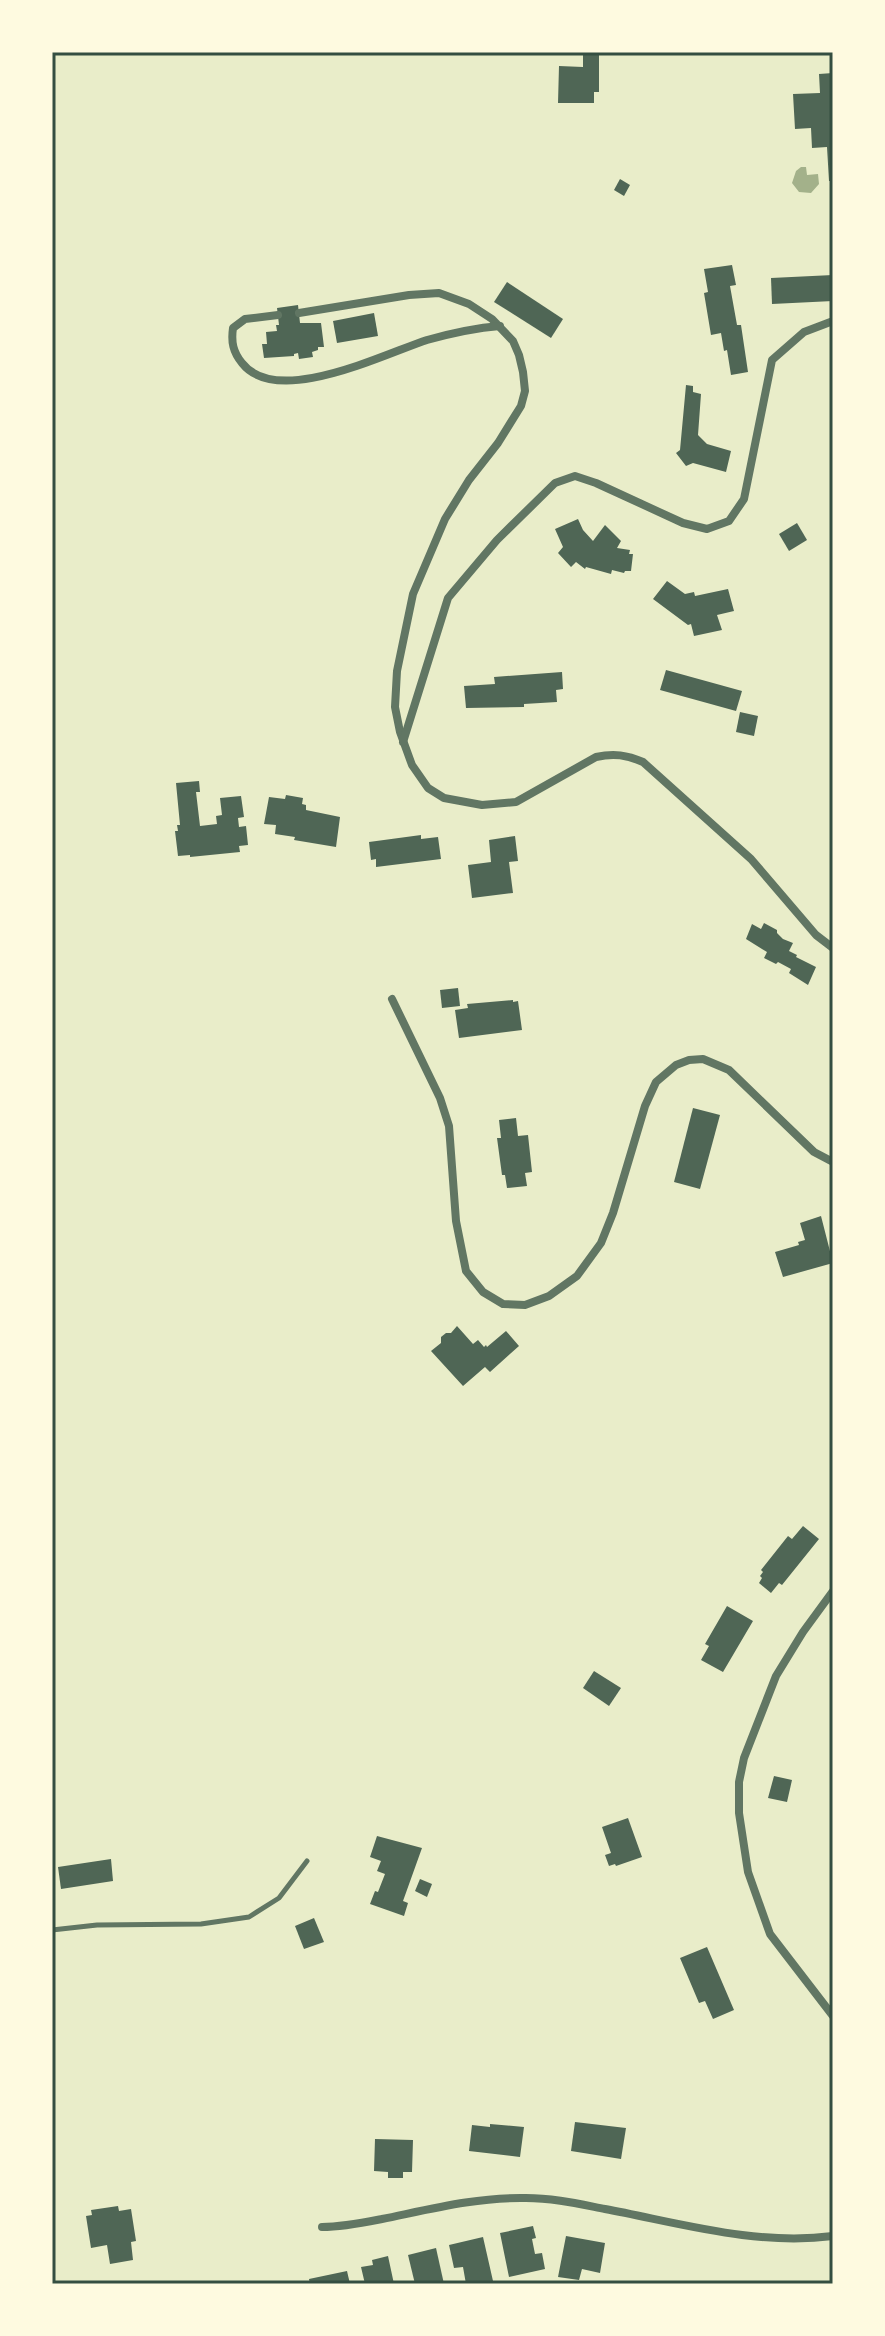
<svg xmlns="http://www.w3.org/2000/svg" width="885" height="2336" viewBox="0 0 885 2336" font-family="Poppins,sans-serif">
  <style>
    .water { fill: #a3b18a }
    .building { fill: #4f6655 }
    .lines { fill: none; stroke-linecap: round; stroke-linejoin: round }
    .service { stroke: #617663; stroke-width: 5 }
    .minor { stroke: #617663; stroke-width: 8 }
    .neatline { fill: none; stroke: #344e41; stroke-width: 3 }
  </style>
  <rect width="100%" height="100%" fill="#e9edc9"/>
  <!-- water -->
  <path class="water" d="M801,167h5l1,8 11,-1 1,10 -8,9 -12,-1 -7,-9 4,-12z"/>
  <!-- building -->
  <g class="building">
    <path d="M583,52h16v40h-5v11h-36l1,-37 24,1z"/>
    <path d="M833,73v108h-4l-2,-34 -15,1 -1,-20 -16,1 -2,-35 27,-1 -1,-19z"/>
    <path d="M620,179l10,6 -6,11 -10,-6z"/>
    <path d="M732,265l4,20 -6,1 7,39h4l7,47 -17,3 -4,-25 -3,1 -3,-18 -10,2 -7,-42 4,-1 -4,-23z"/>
    <path d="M833,275v26l-61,3 -1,-26z"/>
    <path d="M507,282l56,37 -12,19 -57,-36z"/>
    <path d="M298,305l2,18h21l3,24h-6v3l-6,2 1,5 -14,2 -1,-6 -4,1v2l-30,2 -2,-14h5l-1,-12 11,-1 -1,-6h3l-2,-17z"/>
    <path d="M374,313l4,23 -41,7 -4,-22z"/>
    <path d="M686,385l7,1v6l8,2 -3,41 9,9 24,7 -5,21 -33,-9 -7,3 -10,-13 4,-3z"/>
    <path d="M578,519l5,11 10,11 12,-16 16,16 -4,7 13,2 -1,4h4l-2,17h-6l-1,2 -12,-3 -1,4 -25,-7 -1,2 -9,-7 -5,5 -13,-14 5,-6 -8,-18z"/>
    <path d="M797,523l10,17 -18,11 -10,-17z"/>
    <path d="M667,581l18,13 9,-2 1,4 33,-7 6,22 -17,4 5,15 -28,6 -3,-12 -3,1 -35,-26z"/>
    <path d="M666,670l76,21 -6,20 -76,-21z"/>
    <path d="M562,672l1,17 -7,1 1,12 -33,2v3l-58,1 -2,-22 31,-2 -1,-7z"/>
    <path d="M740,712l18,4 -4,20 -18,-4z"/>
    <path d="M199,781l1,11h-4l4,34 17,-2 -1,-8 6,-1 -2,-17 21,-2 3,21 -6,1 1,9 7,-1 2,19 -9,1 1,6 -50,5v-2l-12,1 -3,-25h3l-1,-6h3l-4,-42z"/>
    <path d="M286,795l17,3 -1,6 4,1v5l34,7 -4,30 -42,-7 1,-3 -20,-3 1,-9 -12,-1 5,-27 16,2z"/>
    <path d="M421,835v4l17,-2 3,22 -65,8v-8l-5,1 -2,-18z"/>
    <path d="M515,836l3,25 -9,1 4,31 -41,5 -4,-33 23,-3 -2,-22z"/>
    <path d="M764,923l13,7v3l6,6 10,4 -4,8 8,4 -1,2 20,10 -8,18 -19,-12 2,-4 -13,-7 -2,2 -12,-6 3,-6 -21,-13 6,-15 9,5z"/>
    <path d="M458,988l2,18 -18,2 -2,-18z"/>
    <path d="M513,1000v2l5,-1 4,29 -63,8 -4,-28 13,-2 -1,-4z"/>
    <path d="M693,1108l27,7 -20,74 -26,-7z"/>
    <path d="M516,1118l2,18 10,-1 4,37 -7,1 2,13 -20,2 -2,-13h-3l-5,-37h4l-2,-18z"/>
    <path d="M821,1216l12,47 -50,14 -8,-25 24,-7 -1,-3 7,-2 -5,-17z"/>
    <path d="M457,1326l16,18 5,-4 6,7 2,-2 1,2 19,-16 13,15 -29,26 -5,-5 -22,19 -32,-35 10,-8v-6l5,-4h5z"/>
    <path d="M803,1526l16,13 -37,46 -3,-2 -8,10 -12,-10 3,-5 -2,-2 3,-4 -2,-2 27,-34 4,3z"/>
    <path d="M727,1606l26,15 -30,51 -22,-12 8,-14 -4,-2z"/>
    <path d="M594,1671l27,17 -12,18 -26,-18z"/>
    <path d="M774,1776l18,4 -5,22 -19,-4z"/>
    <path d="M628,1818l14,39 -26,9 -1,-2 -6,2 -4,-11 6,-2 -9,-26z"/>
    <path d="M377,1836l45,12 -19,53 5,2 -4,13 -34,-12 5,-13 3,1 7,-18 -8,-3 4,-10 -11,-4z"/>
    <path d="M111,1859l2,22 -52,8 -3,-22z"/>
    <path d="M420,1879l12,5 -5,13 -12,-6z"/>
    <path d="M314,1918l10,24 -20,7 -9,-23z"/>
    <path d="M707,1947l27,63 -21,9 -8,-18 -6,2 -19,-45z"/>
    <path d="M575,2122l51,6 -5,31 -50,-8z"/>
    <path d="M490,2124l34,3 -4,30 -51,-6 3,-26 18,2z"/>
    <path d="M375,2139l38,1 -1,32h-9v6h-15v-6l-14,-1z"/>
    <path d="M118,2206l1,5 12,-2 5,32 -5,1 2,18 -23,4 -3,-19 -16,3 -5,-32 6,-1 -1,-5z"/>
    <path d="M533,2226l3,12 -4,1 3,15 7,-1 3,16 -36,8 -9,-44z"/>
    <path d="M566,2236l39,7 -5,30 -18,-4 -3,11 -21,-3z"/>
    <path d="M483,2237l10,44 -27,3 -3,-17 -9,1 -5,-23z"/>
    <path d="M436,2248l8,36h-29l-7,-29z"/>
    <path d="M388,2256l6,28h-29l-4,-17 12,-2 -1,-5z"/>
    <path d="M347,2271l3,13h-40l-1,-5z"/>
  </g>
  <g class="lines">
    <!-- service -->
    <path class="service" d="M52,1930l45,-5 104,-1 48,-7 30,-19 28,-37"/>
    <!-- minor -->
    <g class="minor">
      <path d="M299,313l110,-18 30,-2 30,11 23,15 21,22 6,14 4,17 2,19 -4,15 -23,37 -29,37 -24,39 -32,75 -16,77 -2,36 5,25 12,33 16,23 16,10 38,7 34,-3 80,-45c18,-4 31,-2 47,5l108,97 65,76 17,13"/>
      <path d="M278,315l-33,4 -12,9c-2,14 0,24 9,35 35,45 142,-9 185,-23 25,-7 48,-12 73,-14"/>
      <path d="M403,742l45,-144 49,-58 58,-57 20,-7 21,7 87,40 24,6 22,-8 15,-22 28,-139 32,-28 29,-11"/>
      <path d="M392,999l48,99 9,28 7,95 10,50 17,21 20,12 22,1 24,-9 28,-20 24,-33 12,-30 32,-107 11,-24 20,-17 13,-5 14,-1 26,11 85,82 19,10"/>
      <path d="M833,1591l-30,41 -27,44 -32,82 -5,24v31l9,59 22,62 63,82"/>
      <path d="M322,2227c21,0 40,-4 60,-8 49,-10 95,-22 144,-21 27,0 53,6 79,11 75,14 151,37 228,27"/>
    </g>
  </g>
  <!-- border -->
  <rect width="885" height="2336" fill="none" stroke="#fefae0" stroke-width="108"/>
  <rect x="54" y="54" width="777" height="2228" class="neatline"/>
</svg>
